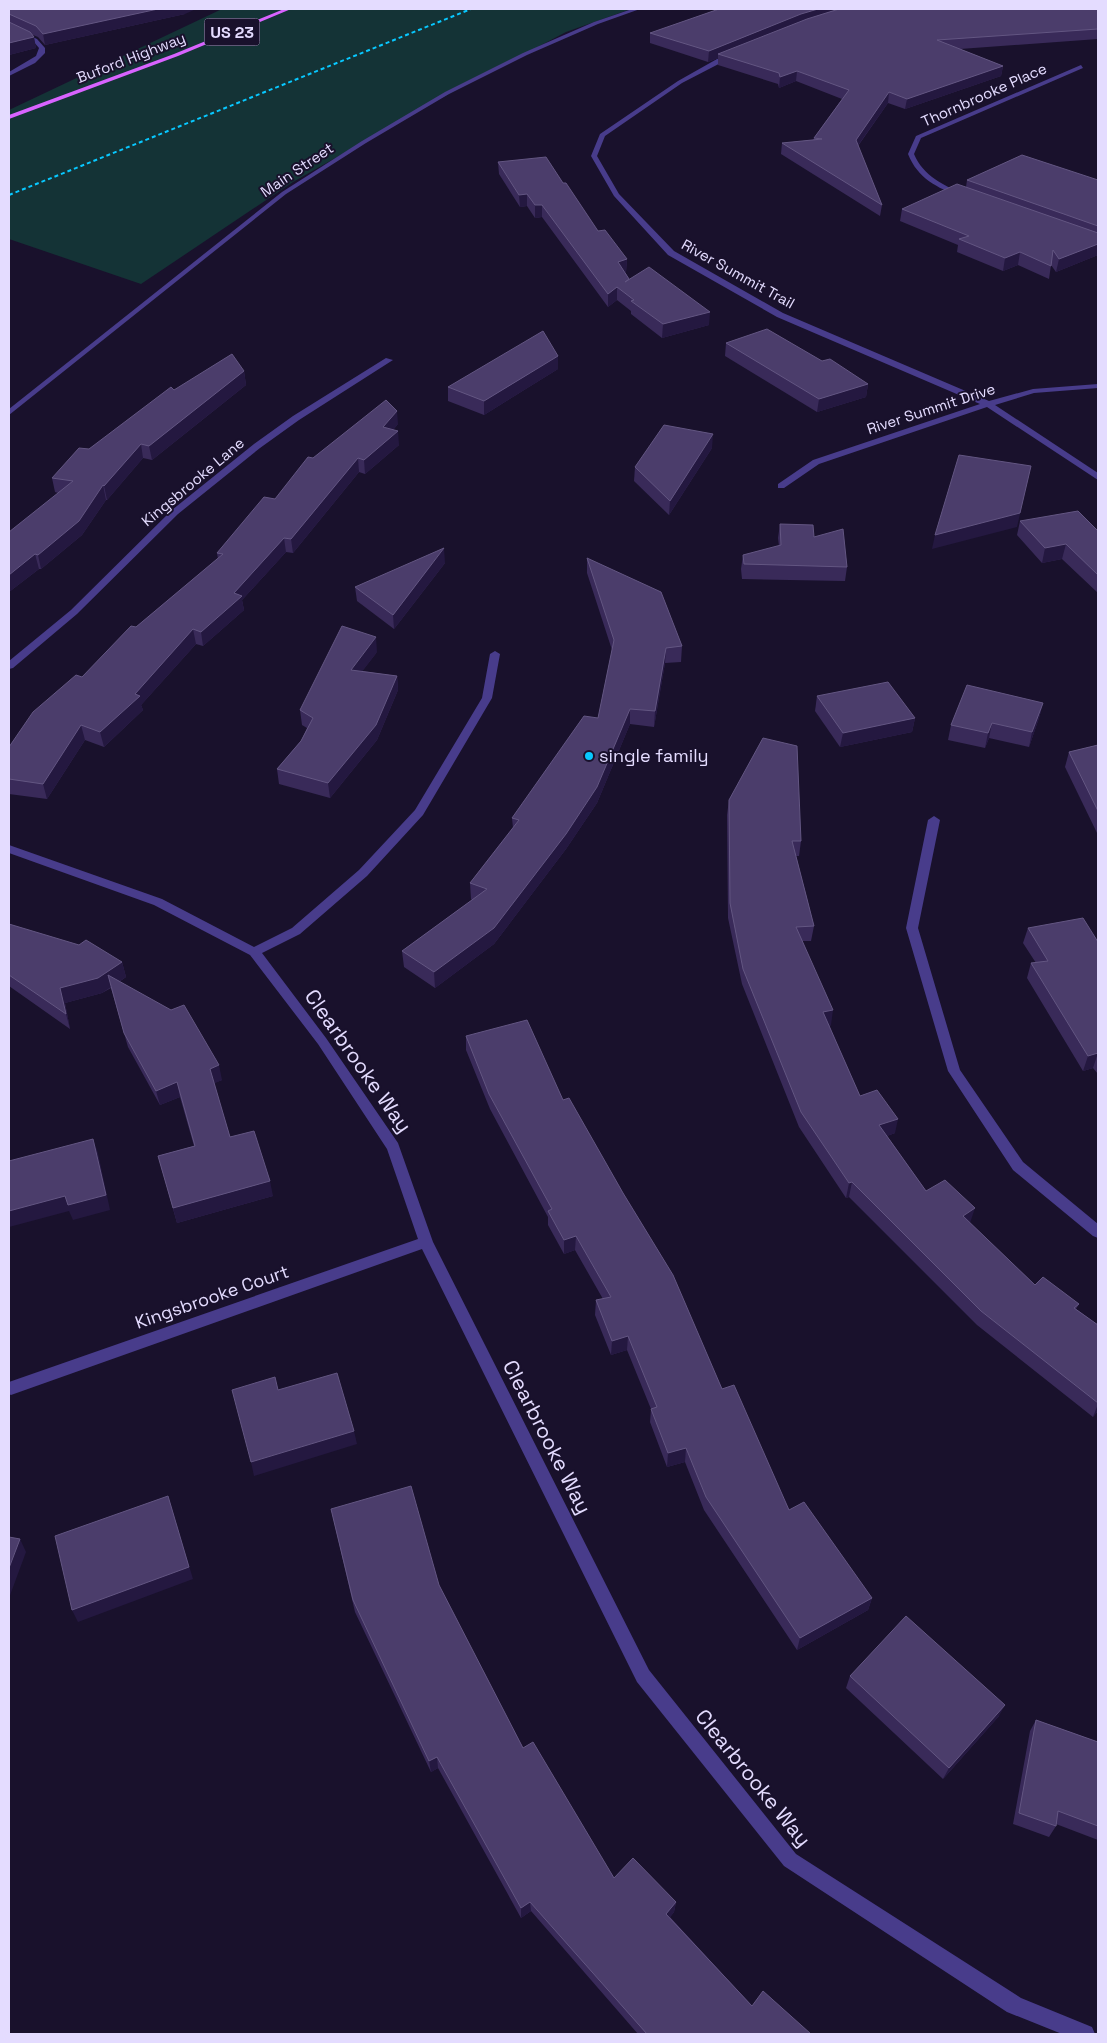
<svg xmlns="http://www.w3.org/2000/svg" width="1107" height="2043" viewBox="0 0 1107 2043" font-family="'Space Grotesk',sans-serif">
  <style>
    .green { fill: #143336 }
    .lines { fill: none; stroke-linecap: round; stroke-linejoin: round }
    .minor { fill: #483c8b; fill-rule: evenodd }
    .tertiary { fill: #483c8b; fill-rule: evenodd }
    .primary { fill: #d863ff; fill-rule: evenodd }
    .rail { stroke: #08c8ff; stroke-width: 2; stroke-dasharray: 4 3; stroke-linecap: butt }
    .wall { fill: #392a59 }
    .shaded-wall { fill: #241840 }
    .building { fill: #4b3d6b; stroke: #635682 }
    .poi-dot { fill: #08c8ff; stroke: #19112c; stroke-width: 2 }
    .labels { text-anchor: middle; stroke-width: 4; stroke-linejoin: round; paint-order: stroke }
    .far-street-label { font-size: 15px; fill: #e4dcff; stroke: #19112c }
    .shield { fill: #19112c; stroke: #a79fc0; stroke-width: 1 }
    .shield-label { font-size: 16px; font-weight: bold; fill: #e4dcff }
    .poi-label { font-size: 18px; fill: #e4dcff; stroke: #19112c; text-anchor: start }
    .street-label { font-size: 18px; fill: #e4dcff; stroke: #19112c }
    .near-street-label { font-size: 21px; fill: #e4dcff; stroke: #19112c }
  </style>
  <rect width="100%" height="100%" fill="#19112c"/>
  <!-- green -->
  <path class="green" d="M222,9h409l-65,23 -132,70 -141,80 -152,102 -132,-45v-129z"/>
  <g class="lines">
    <!-- minor -->
    <g class="minor">
      <path d="M9,26l28,13 8,9v5l-10,10 -26,13v-4l27,-16 3,-8 -6,-7 -24,-11z"/>
      <path d="M731,54l5,1 -54,28 -77,53 -8,20 22,38 55,57 109,62 206,88 44,-12 65,-5v4l-64,5 -39,12 103,68v7l-111,-73 -168,57 -35,24h-6v-4l35,-24 167,-56 -203,-87 -109,-62 -54,-59 -23,-40 9,-22 78,-53 39,-22z"/>
      <path d="M1081,65l2,3 -162,70 -7,16c10,23 29,30 50,41v2h-4c-23,-10 -42,-18 -52,-43l8,-18z"/>
      <path d="M386,358l7,2 -94,60 -39,28 -82,66 -101,100 -64,54 -4,1v-8l62,-51 101,-100 82,-66 39,-28z"/>
      <path d="M495,651l5,3 -8,44 -69,117 -56,61 -67,58 -38,19 64,85 72,105 35,99 216,428 147,184 225,144 71,29 3,7h-33l-55,-22 -223,-146 -147,-184 -215,-433 -411,146 -2,-1v-12l409,-143 -31,-90 -69,-105 -68,-89 -96,-50 -145,-52v-8l153,54 92,48 38,-19 67,-58 56,-60 67,-112 8,-44z"/>
      <path d="M934,816l6,4 -22,108 42,142 63,92 75,62v14l-5,-2 -80,-66 -65,-99 -42,-143 22,-108z"/>
    </g>
    <!-- tertiary -->
    <path class="tertiary" d="M632,9h8l-42,15 -71,31 -78,39 -83,49 -80,51 -277,221v-6l273,-217 80,-51 83,-49 78,-39 71,-31z"/>
    <!-- primary -->
    <path class="primary" d="M284,9h7l-113,47 -169,63v-4l165,-61z"/>
    <!-- rail -->
    <path class="rail" d="M9,195l462,-186"/>
  </g>
  <!-- wall -->
  <g class="wall">
    <path d="M9,9l176,5 -140,31 -7,-8 -5,-2 3,13 -27,7z"/>
    <path d="M1098,9v30l-138,10 43,17 -2,10 -96,33 -17,-6 -30,43 24,59 -2,11 -99,-62 1,-11 31,-3 1,-2 28,-39 -46,-18 -17,7 -1,-4 -60,-19v-7l-10,4 -58,-19v-10z"/>
    <path d="M498,162l65,21 35,48 29,28 -1,13h-1l4,7 80,46 -47,13 -31,-24v-3l-14,-11 -9,7 -66,-90 -7,1 -8,-12 -7,1 -21,-33z"/>
    <path d="M967,180h131v75l-42,17 -5,-7 -2,14 -31,-14 -15,6 -46,-19 1,-7 -58,-24 2,-12 64,-22z"/>
    <path d="M726,343l96,18 46,23 -2,13 -49,15 -92,-56z"/>
    <path d="M558,369l-74,46 -36,-14v-14z"/>
    <path d="M244,371l2,14 -94,75 -9,-2 -36,42h-1l-24,35 -41,34h-2l-30,23 49,-99 -3,-1 -3,-14 37,-29 85,-59z"/>
    <path d="M398,424l-5,6 6,15 -34,29 -6,-2 -66,81 -7,-1 -44,48 2,10 -41,36 -7,-2 -55,61 2,5 -39,37 -19,-7 -38,59 -38,-5v-47l73,-70 54,-50 82,-68 -1,-6 58,-54 38,-41z"/>
    <path d="M712,448l-43,67 -35,-34 1,-14z"/>
    <path d="M1020,521l78,10v62l-36,-34 -20,4 -25,-28z"/>
    <path d="M780,524l34,13 33,30 -2,14 -103,-2 -1,-10 2,-14 36,-9 -1,-8z"/>
    <path d="M587,558l95,88 -1,16 -16,1 -11,64 -24,-3 -33,79 -31,46 -72,95 -59,44 -31,-21 -2,-16 70,-51 -1,-1 -1,-16 43,-55 -1,-10 86,-100 14,-68 -25,-77z"/>
    <path d="M445,563l-51,66 -37,-28 -2,-14z"/>
    <path d="M377,652l-15,19 35,5 1,14 -21,50 -47,58 -51,-14 -2,-15 24,-28 6,-13 -5,-3 -2,-15z"/>
    <path d="M817,696l98,22 -3,14 -72,15 -25,-36z"/>
    <path d="M1043,703l-4,15 -10,29 -40,-9 -4,10 -37,-8 3,-15z"/>
    <path d="M1098,745v90l-33,-68 4,-15z"/>
    <path d="M729,800l72,41 -2,15h-3l18,70 -3,15h-9l29,84 -2,1 31,70 35,37 -8,3 39,55 44,32 65,62 44,19 -3,5 22,16v86l-5,6 -116,-92 -128,-128 -3,1 -47,-71 -57,-143 -14,-66 -1,-103z"/>
    <path d="M9,924l113,38 4,15 -7,5 103,98 -8,3 16,54 43,59 -96,27 -19,-67 36,-10 -14,-49 -20,8 -32,-58 -17,-59 -9,5 -37,10 5,26 -61,-43z"/>
    <path d="M1028,928l70,14v132l-5,-6 -10,3 -56,-93 4,-15h5l-13,-20z"/>
    <path d="M466,1036l97,64 226,410 83,88 -4,12 -71,40 -93,-140 -19,-48 -18,5 -17,-45 1,-13 -24,-59 -16,5 -16,-40 1,-15 7,-1 -28,-49 -11,4 -16,-29v-8l-58,-108 -24,-59z"/>
    <path d="M331,1509l108,76 84,163 91,130 62,24 -2,10 -4,5 82,89 59,28h-173l-107,-123 -10,7 -83,-150 -7,4 -76,-160z"/>
    <path d="M850,1676l149,40 -56,63 -97,-91z"/>
    <path d="M1036,1720l62,22v98l-42,-16v2l-7,11 -36,-13 17,-93z"/>
  </g>
  <!-- shaded-wall -->
  <g class="shaded-wall">
    <path d="M158,9h38l-11,5 -140,31 -2,-11z"/>
    <path d="M818,9h31l-131,45v4l-10,4 1,-11 92,-37z"/>
    <path d="M34,37l2,11 -27,7v-12z"/>
    <path d="M1003,66l-2,10 -96,33 2,-10z"/>
    <path d="M797,71l-1,10 -17,7 1,-11z"/>
    <path d="M889,92l-1,11 -34,48 2,-11z"/>
    <path d="M527,194v12l-7,1 -1,-12z"/>
    <path d="M535,205h7v12l-7,1z"/>
    <path d="M1098,244v11l-42,17 3,-13z"/>
    <path d="M1020,252l-2,13 -15,6 2,-13z"/>
    <path d="M627,259l-1,13 -8,3v-13z"/>
    <path d="M617,287v13l-9,7v-13z"/>
    <path d="M710,312l-1,13 -47,13 1,-14z"/>
    <path d="M558,356v13l-74,46v-14z"/>
    <path d="M244,371l2,14 -94,75 -3,-14z"/>
    <path d="M868,384l-2,13 -49,15 2,-13z"/>
    <path d="M397,411l1,13 -14,17 -1,-14z"/>
    <path d="M398,431l1,14 -34,29 -1,-14z"/>
    <path d="M713,434l-1,14 -43,67 1,-14z"/>
    <path d="M141,444l2,14 -36,42 -3,-14z"/>
    <path d="M358,458l1,14 -66,81 -2,-14z"/>
    <path d="M1031,466l-14,61 -85,22 3,-14z"/>
    <path d="M103,485l3,15 -24,35 -41,34 -3,-14z"/>
    <path d="M284,538l2,14 -44,48 2,10 -41,36 -2,-14 33,-39z"/>
    <path d="M1066,544l-4,15 -20,4 3,-15z"/>
    <path d="M444,548l1,15 -51,66 -1,-14z"/>
    <path d="M35,554l4,15 -30,23v-17z"/>
    <path d="M193,629l3,15 -55,61 2,5 -39,37 -4,-15z"/>
    <path d="M376,637l1,15 -25,33 -1,-15z"/>
    <path d="M666,648l-1,15 -11,64 1,-16z"/>
    <path d="M397,676l1,14 -21,50 -47,58 -2,-15z"/>
    <path d="M1043,703l-4,15 -10,29 3,-15z"/>
    <path d="M630,709v15l-33,79 -31,46 -72,95 -59,44 -1,-16z"/>
    <path d="M915,718l-3,14 -72,15 3,-14z"/>
    <path d="M992,723l-3,15 -4,10 3,-15z"/>
    <path d="M81,725l4,15 -38,59 -4,-15z"/>
    <path d="M122,962l4,15 -24,16 -37,10 5,26 -4,-15 -6,-26z"/>
    <path d="M833,1010l-2,15 -11,2 3,-15z"/>
    <path d="M1098,1053l-5,15 -10,3 5,-15z"/>
    <path d="M219,1065l3,15 -9,4 -3,-15z"/>
    <path d="M177,1082l3,15 -20,8 -4,-14z"/>
    <path d="M898,1119l-3,14 -19,7 3,-15z"/>
    <path d="M93,1139l5,14 12,57 -37,10 -4,-9 -60,16v-16z"/>
    <path d="M270,1181l3,15 -96,27 -4,-15z"/>
    <path d="M852,1182l-3,15 -3,1 3,-15z"/>
    <path d="M975,1208l-5,15 -7,-7z"/>
    <path d="M576,1236l-1,14 -11,4v-14z"/>
    <path d="M628,1336l-1,14 -16,5 1,-14z"/>
    <path d="M1098,1404v7l-5,6z"/>
    <path d="M354,1431l3,13 -103,32 -3,-14z"/>
    <path d="M686,1448l-1,14 -18,5 1,-14z"/>
    <path d="M168,1496l25,83 -115,43 -6,-12z"/>
    <path d="M20,1539l6,13 -17,46v-30z"/>
    <path d="M872,1598l-4,12 -71,40 3,-12z"/>
    <path d="M1005,1705l-6,11 -56,63 6,-11z"/>
    <path d="M437,1757l1,11 -7,4 -2,-11z"/>
    <path d="M530,1902l1,9 -10,7v-10z"/>
    <path d="M676,1902l-2,10 -9,12 1,-10z"/>
  </g>
  <!-- building -->
  <g class="building">
    <path d="M9,9h149l-115,25 -7,-8 -27,-12z"/>
    <path d="M719,9h99l-17,5 -92,37 -59,-18z"/>
    <path d="M839,9h259v20l-161,11 66,26 -96,33 -18,-7 -33,48 26,65 -100,-62 40,-4 -8,-1 35,-48 -52,-19 -17,6 -1,-4 -61,-19 89,-35z"/>
    <path d="M9,22l21,10 4,5 -25,6z"/>
    <path d="M1022,155l76,25v46l-131,-46z"/>
    <path d="M546,157l17,26h3l32,48 7,-1 22,29 -9,3 11,17 -4,3 24,-15 61,45 -47,12 -32,-23 3,-1 -17,-13 -9,7 -66,-89h-7l-8,-11 -8,1 -21,-33z"/>
    <path d="M957,184l141,49v11l-39,15 -6,-9 -2,16 -31,-14 -15,6 -46,-19 10,-3 -67,-27z"/>
    <path d="M767,329l55,32 8,-2 38,25 -49,15 -93,-56z"/>
    <path d="M543,331l15,25 -74,45 -36,-14z"/>
    <path d="M232,354l12,17 -95,75 -8,-2 -37,42 -1,-1 -24,36 -41,34 -3,-1 -26,21v-43l64,-51 -21,-3 27,-30 10,1 82,-62 3,3z"/>
    <path d="M386,400l11,11 -14,16 15,4 -34,29 -6,-2 -67,81 -7,-1 -50,55 8,3 -41,36 -8,-3 -58,65 5,2 -40,36 -19,-7 -38,59 -34,-5v-32l24,-35 43,-37 6,2 49,-51 5,1 87,-73 -6,-1 47,-56 11,2 33,-42 5,1z"/>
    <path d="M664,425l49,9 -43,67 -35,-34z"/>
    <path d="M959,455l72,11 -11,47 -85,22z"/>
    <path d="M1078,511l20,20v44l-32,-31 -21,4 -25,-27z"/>
    <path d="M780,524l33,1 1,12 29,-8 4,38 -103,-3 -1,-9 38,-10z"/>
    <path d="M444,548l-51,67 -38,-28z"/>
    <path d="M587,558l74,34 21,54 -16,2 -11,63 -25,-2 -33,78 -31,47 -72,94 -60,44 -32,-21 85,-62 -17,-6 49,-63 -7,-2 72,-102 14,2 16,-78z"/>
    <path d="M342,626l34,11 -25,33 46,6 -21,49 -48,58 -51,-14 24,-28 12,-23 -13,-8z"/>
    <path d="M888,682l27,36 -72,15 -26,-37z"/>
    <path d="M967,685l76,18 -11,29 -40,-9 -4,10 -37,-8z"/>
    <path d="M763,738l34,8 4,95h-9l22,85 -18,1 37,83 -10,2 37,84 17,-6 21,29 -19,6 47,66 19,-11 30,28 -12,8 72,69 8,-8 36,27 -5,4 24,17v78l-117,-92 -129,-129 -3,1 -48,-71 -58,-143 -13,-66 -1,-103z"/>
    <path d="M1098,745v66l-29,-59z"/>
    <path d="M1083,918l15,24v111l-10,3 -57,-93 17,-2 -20,-33z"/>
    <path d="M9,924l70,21 7,-5 36,22 -24,16 -38,10 6,26 -57,-39z"/>
    <path d="M108,975l63,35 13,-5 35,60 -9,4 20,68 24,-6 16,50 -97,27 -15,-52 37,-10 -18,-64 -21,9 -32,-58z"/>
    <path d="M527,1020l36,80 6,-2 54,95 50,82 49,114 12,-4 55,125 15,-8 68,96 -72,40 -94,-141 -20,-49 -18,5 -17,-44 6,-2 -29,-71 -16,5 -16,-41 15,-3 -35,-61 -12,4 -16,-29 4,-2 -63,-115 -23,-58z"/>
    <path d="M93,1139l13,56 -38,10 -3,-9 -56,15v-50z"/>
    <path d="M337,1373l17,58 -103,31 -19,-72 43,-13 3,13z"/>
    <path d="M411,1486l28,99 84,163 10,-6 81,136 19,-20 43,44 -10,12 86,92 11,-15 48,43h-164l-117,-132 -9,6 -84,-151 -8,4 -76,-161 -22,-91z"/>
    <path d="M168,1496l21,71 -117,43 -17,-74z"/>
    <path d="M9,1537l11,2 -11,29z"/>
    <path d="M906,1616l99,89 -56,63 -99,-92z"/>
    <path d="M1036,1720l62,22v84l-40,-15 -2,15 -37,-13z"/>
  </g>
  <!-- markers -->
  <circle class="poi-dot" cx="589" cy="756" r="5"/>
  <g class="labels">
    <!-- far-street labels -->
    <g class="far-street-label">
      <text transform="translate(131 58) rotate(-21)" y="5">Buford Highway</text>
      <text transform="translate(984 95) rotate(-24)" y="5">Thornbrooke Place</text>
      <text transform="translate(297 170) rotate(-34)" y="5">Main Street</text>
      <text transform="translate(738 274) rotate(29)" y="5">River Summit Trail</text>
      <text transform="translate(931 409) rotate(-18)" y="5">River Summit Drive</text>
      <text transform="translate(193 482) rotate(-40)" y="5">Kingsbrooke Lane</text>
    </g>
    <!-- shield labels -->
    <rect class="shield" x="204.5" y="18.5" width="55" height="27" rx="4"/>
    <g class="shield-label">
      <text x="232" y="38">US 23</text>
    </g>
    <!-- poi labels -->
    <g class="poi-label">
      <text x="599" y="762">single family</text>
    </g>
    <!-- street labels -->
    <g class="street-label">
      <text transform="translate(212 1297) rotate(-19)" y="6">Kingsbrooke Court</text>
    </g>
    <!-- near-street labels -->
    <g class="near-street-label">
      <text transform="translate(358 1061) rotate(55)" y="7">Clearbrooke Way</text>
      <text transform="translate(547 1437) rotate(63)" y="7">Clearbrooke Way</text>
      <text transform="translate(753 1778) rotate(51)" y="7">Clearbrooke Way</text>
    </g>
  </g>
  <!-- border -->
  <rect width="1107" height="2043" fill="none" stroke="#e4dcff" stroke-width="20"/>
</svg>
